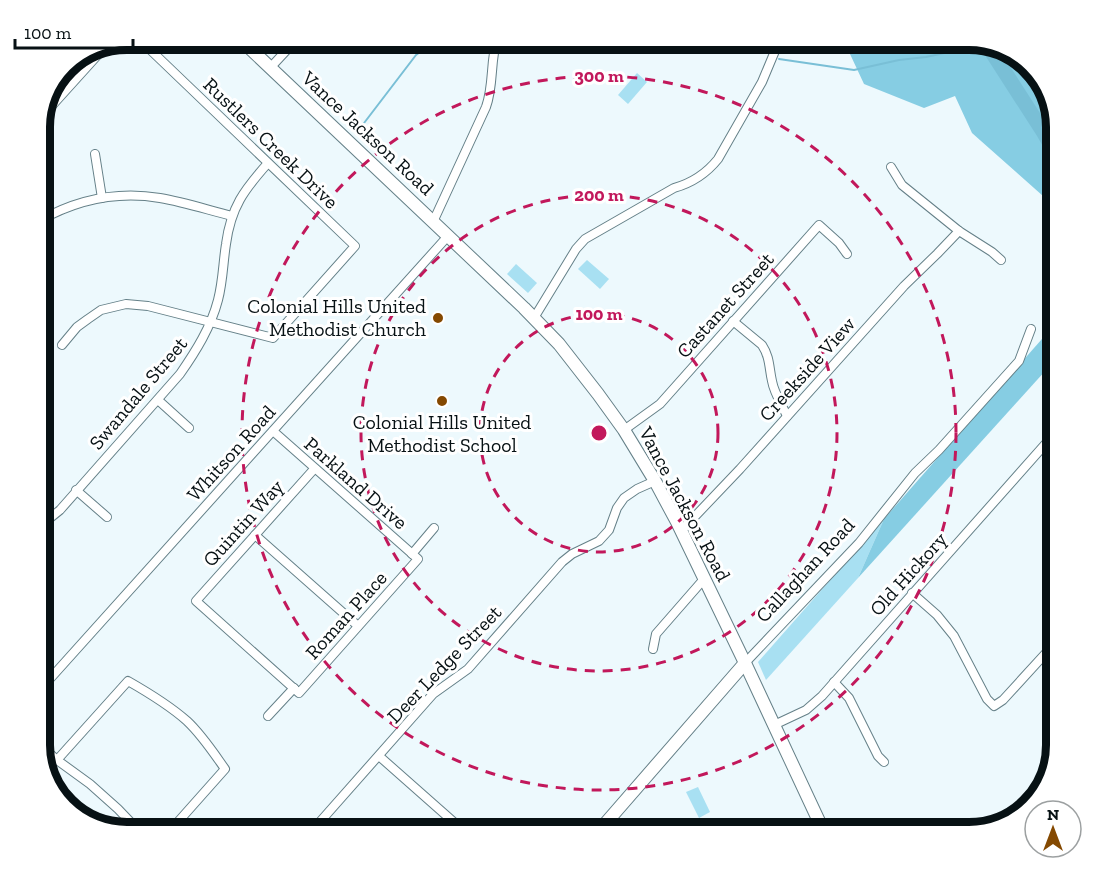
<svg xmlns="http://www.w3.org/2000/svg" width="1095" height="871" viewBox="0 0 1095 871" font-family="'Zilla Slab',serif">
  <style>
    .green { fill: #a8e0f2 }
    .forest { fill: #86cde3 }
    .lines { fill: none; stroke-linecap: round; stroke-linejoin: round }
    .stream { stroke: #79bfd6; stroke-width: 2 }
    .river { stroke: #79bfd6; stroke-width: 15 }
    .minor-casing { stroke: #658088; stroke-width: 10 }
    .secondary-casing { stroke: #658088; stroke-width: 14 }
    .minor { stroke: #fff; stroke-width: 8 }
    .secondary { stroke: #fff; stroke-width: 12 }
    .ring { fill: none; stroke: #c2185b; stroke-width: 3; stroke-dasharray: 10 8 }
    .poi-dot { fill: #844901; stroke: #fff; stroke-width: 2 }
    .labels { text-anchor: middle; stroke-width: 6; stroke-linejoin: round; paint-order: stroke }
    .street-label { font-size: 20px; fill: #071114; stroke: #fff }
    .poi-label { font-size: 20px; fill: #071114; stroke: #fff; text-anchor: end }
    .rim { fill: none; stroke: #071114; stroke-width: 8 }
    .centre { fill: #c2185b; stroke: #fff; stroke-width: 3 }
    .ring-label { font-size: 18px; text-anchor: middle; font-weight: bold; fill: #c2185b; stroke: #fff; stroke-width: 6; stroke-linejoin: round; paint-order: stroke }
  </style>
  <rect width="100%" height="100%" fill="#edf9fd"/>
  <!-- green -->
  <g class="green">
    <path d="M637,73l10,9 -19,22 -10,-9z"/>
    <path d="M587,260l22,19 -9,10 -22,-20z"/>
    <path d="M516,264l21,19 -9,10 -21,-19z"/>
    <path d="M884,519l-26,59 -92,102 -8,-18z"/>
    <path d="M698,787l12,25 -11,6 -13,-26z"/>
  </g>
  <!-- forest -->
  <g class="forest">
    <path d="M843,39h126l57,22 21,27 9,39v114l-13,-45 -71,-63 -17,-37 -31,12 -60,-24z"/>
    <path d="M1056,323v36l-198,219 26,-59z"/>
  </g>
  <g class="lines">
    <!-- stream -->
    <g class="stream">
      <path d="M332,39l26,6h29l36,-6"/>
      <path d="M752,39l15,12"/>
      <path d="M779,59l75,11 45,-10 27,-3 23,-5 24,-12"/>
      <path d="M361,127l55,-72 22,-16"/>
    </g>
    <!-- river -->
    <path class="river" d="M988,46l56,87 12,21"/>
    <defs>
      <g id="minor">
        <path d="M270,68l27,-29"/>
        <path d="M39,120l66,-73"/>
        <path d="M95,154l7,44"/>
        <path d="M891,167l11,18 57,46 33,21 9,8"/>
        <path d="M39,221c37,-21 79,-30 121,-23 24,4 48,12 72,18"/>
        <path d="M433,222l53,-115c8,-22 4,-46 11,-68"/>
        <path d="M534,318l42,-69 9,-10 89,-51c18,-5 32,-14 44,-29l44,-77 18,-43"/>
        <path d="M733,321l29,24c8,12 7,23 10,36 2,12 10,24 15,35"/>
        <path d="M62,345l15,-18 11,-8 13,-9 25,-6 22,2 125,32 82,-92 -216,-207"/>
        <path d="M1052,363l4,8"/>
        <path d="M158,400l31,28"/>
        <path d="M624,430l36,-26 159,-179 20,18 8,11"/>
        <path d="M273,431l145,128 -119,134 -103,-92 119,-133"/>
        <path d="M76,490l31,27"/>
        <path d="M39,527l21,-17 120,-136c16,-23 31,-47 38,-74 5,-19 5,-37 8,-56 5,-37 18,-54 42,-81"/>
        <path d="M681,531l59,-62 164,-183 33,-32 22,-23"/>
        <path d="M255,535l103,91"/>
        <path d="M412,554l22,-26"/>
        <path d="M912,593l25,22 17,21 33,63 7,7 9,-6 53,-58"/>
        <path d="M653,649l3,-15 48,-55"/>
        <path d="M745,663l114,-120 56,-70 24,-23 80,-89 12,-32"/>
        <path d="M834,682l15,16 29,58 6,6"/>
        <path d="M39,691l409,-455"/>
        <path d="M268,716l26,-28"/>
        <path d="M774,725l32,-15 16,-14 234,-264"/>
        <path d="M39,744l18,16 33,24 28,25 22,23"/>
        <path d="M379,756l86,76"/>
        <path d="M57,760l71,-79c21,12 41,24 59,40 15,14 26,31 38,48l-56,63"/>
        <path d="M311,832l122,-138 35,-25 94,-107 10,-8 27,-13 10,-11 8,-22 7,-10 13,-9 18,-8"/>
      </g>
      <g id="secondary">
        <path d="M240,39l284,269 35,36 39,50 26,36 31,51 22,41 68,141 79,169"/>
        <path d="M598,832l147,-169"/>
      </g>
    </defs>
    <!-- minor casing -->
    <use href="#minor" class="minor-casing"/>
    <!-- secondary casing -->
    <use href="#secondary" class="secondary-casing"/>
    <!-- minor -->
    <use href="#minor" class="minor"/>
    <!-- secondary -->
    <use href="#secondary" class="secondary"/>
  </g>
  <!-- distance rings -->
  <g class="ring">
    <circle cx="599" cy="433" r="119"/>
    <circle cx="599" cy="433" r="238"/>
    <circle cx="599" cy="433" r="357"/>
  </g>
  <!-- markers -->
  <g class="poi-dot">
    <circle cx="438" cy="318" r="6"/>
    <circle cx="442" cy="401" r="6"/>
  </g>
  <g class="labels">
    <!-- street labels -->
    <g class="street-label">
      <text transform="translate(368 133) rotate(43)" y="7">Vance Jackson Road</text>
      <text transform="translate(271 143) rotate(44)" y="7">Rustlers Creek Drive</text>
      <text transform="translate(725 305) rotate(-48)" y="7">Castanet Street</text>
      <text transform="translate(807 369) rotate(-48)" y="7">Creekside View</text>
      <text transform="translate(138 393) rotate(-50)" y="7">Swandale Street</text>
      <text transform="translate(231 453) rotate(-48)" y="7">Whitson Road</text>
      <text transform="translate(356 483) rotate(41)" y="7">Parkland Drive</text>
      <text transform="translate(685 504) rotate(62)" y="7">Vance Jackson Road</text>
      <text transform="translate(243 523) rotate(-48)" y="7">Quintin Way</text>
      <text transform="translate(805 570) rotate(-47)" y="7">Callaghan Road</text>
      <text transform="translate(908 574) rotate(-48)" y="7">Old Hickory</text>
      <text transform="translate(346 615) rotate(-48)" y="7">Roman Place</text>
      <text transform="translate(444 664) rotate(-46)" y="7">Deer Ledge Street</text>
    </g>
    <!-- poi labels -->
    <g class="poi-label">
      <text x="426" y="313">Colonial Hills United<tspan x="426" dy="23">Methodist Church</tspan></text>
      <text x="442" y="429" text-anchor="middle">Colonial Hills United<tspan x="442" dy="23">Methodist School</tspan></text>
    </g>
  </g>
  <!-- crop -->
  <path d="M0 0H1095V871H0ZM127 50H969A77 77 0 0 1 1046 127V745A77 77 0 0 1 969 822H127A77 77 0 0 1 50 745V127A77 77 0 0 1 127 50Z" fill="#fff" fill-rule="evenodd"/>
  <path class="rim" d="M127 50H969A77 77 0 0 1 1046 127V745A77 77 0 0 1 969 822H127A77 77 0 0 1 50 745V127A77 77 0 0 1 127 50Z"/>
  <circle cx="599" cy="433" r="9" class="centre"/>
  <g class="ring-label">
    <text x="599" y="82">300 m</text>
    <text x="599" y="201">200 m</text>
    <text x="599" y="320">100 m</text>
  </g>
  <!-- north arrow -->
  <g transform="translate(1053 829)"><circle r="28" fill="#ffffff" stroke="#9ca0a1" stroke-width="1.5"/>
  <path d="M0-4.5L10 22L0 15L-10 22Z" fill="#844901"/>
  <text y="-9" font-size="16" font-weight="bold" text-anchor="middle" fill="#071114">N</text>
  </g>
  <!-- scale -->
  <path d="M15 39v9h118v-9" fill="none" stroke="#071114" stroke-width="3"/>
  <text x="24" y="39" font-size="18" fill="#071114" stroke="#ffffff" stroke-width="4.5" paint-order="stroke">100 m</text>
</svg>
